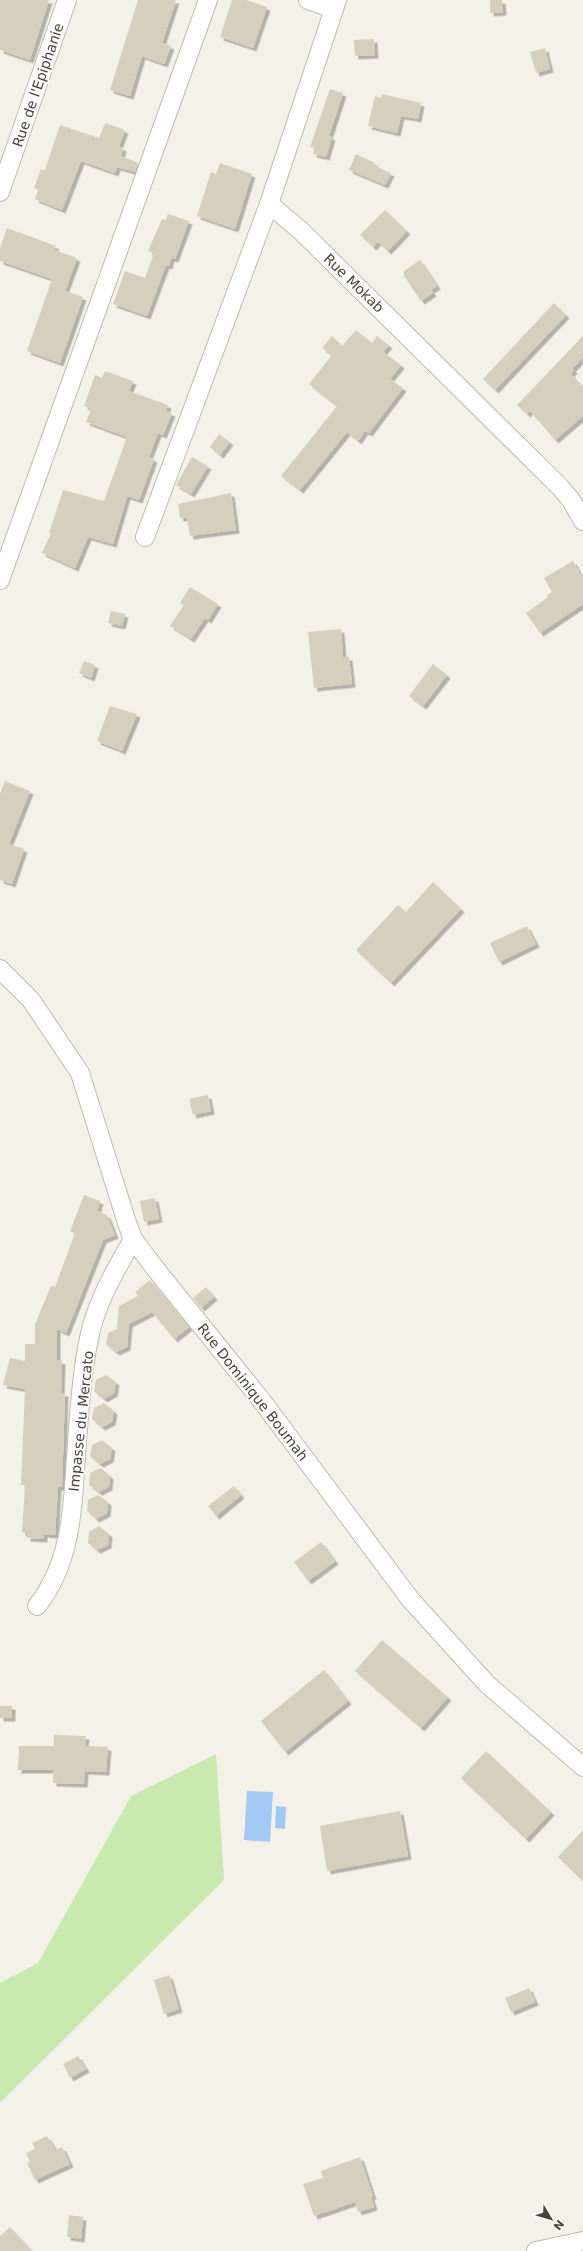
<svg xmlns="http://www.w3.org/2000/svg" width="583" height="2251" viewBox="0 0 583 2251" font-family="'DejaVu Sans',sans-serif">
  <style>
    .green { fill: #c9eaaf }
    .water { fill: #a2c9f3 }
    .building { fill: #d6cfbd; filter: url(#shadow) }
    .lines { fill: none; stroke-linecap: round; stroke-linejoin: round }
    .minor-casing { stroke: #c0bbaa; stroke-width: 20 }
    .minor { stroke: #fff; stroke-width: 18 }
    .labels { text-anchor: middle; stroke-width: 3.5; stroke-linejoin: round; paint-order: stroke }
    .street-label { font-size: 14px; fill: #484336; stroke: #fff }
  </style>
  <defs>
    <filter id="shadow"><feDropShadow dx="3.5" dy="3.5" stdDeviation="0" flood-color="#0004"/></filter>
  </defs>
  <rect width="100%" height="100%" fill="#f4f2e8"/>
  <!-- green -->
  <path class="green" d="M216,1754l8,126 -224,223v-120l38,-20 93,-167z"/>
  <!-- water -->
  <g class="water">
    <path d="M247,1791l26,1 -3,50 -26,-2z"/>
    <path d="M276,1806l10,1 -1,22 -10,-1z"/>
  </g>
  <!-- building -->
  <g class="building">
    <path d="M0,0h49l-19,60 -30,-10z"/>
    <path d="M138,0h38l-14,43 9,3 -7,18 -22,-8 -12,40 -20,-6z"/>
    <path d="M232,0h14l21,7 -14,41 -33,-11z"/>
    <path d="M490,0h12l1,12 -13,1z"/>
    <path d="M374,39l1,16 -20,1 -1,-16z"/>
    <path d="M545,48l5,21 -14,4 -6,-21z"/>
    <path d="M330,89l13,4 -14,43 3,1 -6,20 -13,-3 2,-6 -5,-1z"/>
    <path d="M382,94l39,9 -3,16 -17,-3 -4,17 -29,-7 7,-30 6,2z"/>
    <path d="M105,123l20,7 -6,16 4,2 -2,8 17,7 -3,9 -18,-5 -2,6 -34,-12 -19,49 -27,-11 3,-9 -4,-2 7,-19 4,1 15,-45 39,13z"/>
    <path d="M356,154l19,9 -1,3 17,7 -6,12 -36,-15z"/>
    <path d="M220,163l32,11 -17,55 -38,-13 14,-44 5,2z"/>
    <path d="M385,210l22,21 -19,20 -10,-9 -5,5 -13,-12z"/>
    <path d="M168,214l21,7 -14,38 -4,-1 -2,8 -3,-1 -19,51 -34,-12 12,-33 20,7 9,-25 -6,-2 14,-32 4,1z"/>
    <path d="M7,228l49,18 -2,4 23,8 -12,33 18,6 -23,66 -33,-12 25,-72 -52,-18v-13z"/>
    <path d="M420,260l17,26 -6,4 2,3 -12,8 -17,-25v-5z"/>
    <path d="M554,303l12,12 -71,75 -12,-11z"/>
    <path d="M356,330l16,13 5,-7 12,9 -6,7 18,13 -11,14 13,9 -34,45 -4,-2 -7,10 -11,-9 -47,58 -19,-14 56,-70 -28,-22 23,-29 -10,-7 10,-12 10,10z"/>
    <path d="M583,336v21l-11,12 2,1 -3,4 12,13v29l-28,24 -25,-29 -3,3 -10,-9z"/>
    <path d="M105,371l28,10 -4,10 39,14 -2,6 6,2 -9,22 -5,-2 -9,24 5,2 -15,41 -12,-4 -14,48 -25,-7 -13,31 -33,-15 9,-20h-2l14,-43 41,11 23,-64 -41,-15 5,-13 -7,-3 11,-31 7,3z"/>
    <path d="M219,434l11,8 -10,13 -10,-8z"/>
    <path d="M192,457l16,9 -17,28 -15,-9z"/>
    <path d="M231,493l5,37 -46,6 -3,-19 -7,1 -2,-14z"/>
    <path d="M573,561l10,17v26l-43,29 -14,-20 22,-16 -1,-2 5,-3 -8,-14z"/>
    <path d="M190,587l28,17 -10,16 -3,-2 -14,21 -21,-13 14,-21 -4,-2z"/>
    <path d="M111,611l14,3 -3,12 -14,-3z"/>
    <path d="M341,629l2,28h6l3,27 -38,4 -6,-56z"/>
    <path d="M84,661l11,4 -4,13 -12,-5z"/>
    <path d="M433,664l14,11 -24,31 -14,-10z"/>
    <path d="M110,706l27,8 -15,37 -25,-10z"/>
    <path d="M5,781l25,10 -21,53 15,5 -12,35 -12,-4v-86z"/>
    <path d="M433,882l28,27 -70,74 -35,-33 42,-45 8,7z"/>
    <path d="M527,926l9,18 -37,18 -9,-19z"/>
    <path d="M208,1095l3,16 -18,4 -4,-16z"/>
    <path d="M84,1195l16,6 -3,10 10,4 8,20 -12,5 -37,93 -9,-4v31l5,1 -1,32h4l-3,94h-4l-3,48 -11,-1v5l-17,-1v-5l-5,-1 3,-47h-4l4,-96 -22,-4 7,-27 15,3v-17h10v-20l16,-38 4,1 20,-54 -5,-2z"/>
    <path d="M155,1198l4,21 -15,3 -4,-21z"/>
    <path d="M150,1280l39,47 -15,12 -22,-27 -23,12 -2,23 -11,5 -10,-8 2,-11 9,-4 2,-23 19,-10 -3,-4z"/>
    <path d="M206,1287l8,10 -13,11 -8,-10z"/>
    <path d="M106,1375l10,7 -2,11 -10,6 -10,-8 2,-11z"/>
    <path d="M104,1403l10,8 -2,11 -10,5 -10,-8 2,-11z"/>
    <path d="M102,1440l10,8 -2,11 -10,5 -10,-8 2,-11z"/>
    <path d="M101,1468l9,8 -1,11 -10,5 -10,-7 1,-12z"/>
    <path d="M234,1486l7,9 -25,21 -8,-10z"/>
    <path d="M98,1495l10,7 -1,11 -11,6 -9,-8 1,-11z"/>
    <path d="M99,1526l10,8 -1,11 -11,5 -9,-7 1,-11z"/>
    <path d="M321,1542l14,19 -27,20 -14,-19z"/>
    <path d="M382,1640l66,57 -27,31 -66,-57z"/>
    <path d="M324,1670l24,31 -63,51 -24,-31z"/>
    <rect x="0" y="1706" width="12" height="12"/>
    <path d="M54,1735l32,1 -1,10 23,1 -2,25 -21,-1 -1,13 -31,-1v-13h-35l1,-24h35z"/>
    <path d="M486,1751l65,61 -25,27 -65,-61z"/>
    <path d="M400,1811l8,45 -81,15 -7,-45z"/>
    <path d="M583,1830v51l-25,-24z"/>
    <path d="M169,1975l10,34 -15,5 -10,-34z"/>
    <path d="M529,1988l6,14 -24,10 -6,-14z"/>
    <path d="M78,2056l8,13 -16,9 -7,-14z"/>
    <path d="M47,2136l9,14 6,-3 8,17 -35,16 -8,-17 3,-1 -4,-9 9,-4 -3,-6z"/>
    <path d="M360,2157l13,39 -2,1 3,10 -16,5 -3,-10 -41,14 -11,-32 20,-6 -2,-7z"/>
    <path d="M69,2215l14,2 -2,22 -14,-2z"/>
    <path d="M10,2227l22,24h-32v-15z"/>
  </g>
  <g class="lines">
    <defs>
      <g id="minor">
        <path d="M308,0l26,9"/>
        <path d="M337,0l-68,204 31,26 260,257 11,13 12,21"/>
        <path d="M0,192l67,-192"/>
        <path d="M145,537l124,-333"/>
        <path d="M0,580l208,-580"/>
        <path d="M0,969l31,31 49,73 47,150 6,16 21,28 108,134 148,198 77,85 96,83"/>
        <path d="M37,1606c34,-43 36,-98 39,-150 3,-39 5,-79 13,-118 8,-38 26,-66 44,-99"/>
        <path d="M536,2251l47,-10"/>
      </g>
    </defs>
    <!-- minor casing -->
    <use href="#minor" class="minor-casing"/>
    <!-- minor -->
    <use href="#minor" class="minor"/>
  </g>
  <g class="labels">
    <!-- street labels -->
    <g class="street-label">
      <text transform="translate(38 85) rotate(-71)" y="5">Rue de l'Epiphanie</text>
      <text transform="translate(354 283) rotate(44)" y="5">Rue Mokab</text>
      <text transform="translate(253 1392) rotate(52)" y="5">Rue Dominique Boumah</text>
      <text transform="translate(81 1421) rotate(-84)" y="5">Impasse du Mercato</text>
    </g>
  </g>
  <!-- north arrow -->
  <g transform="translate(551 2219) rotate(128)" stroke="#ffffff" stroke-width="3" paint-order="stroke">
  <path d="M0-3L7 15L0 10L-7 15Z" fill="#484336"/>
  <text y="-6" font-size="11" font-weight="bold" text-anchor="middle" fill="#484336">N</text>
  </g>
</svg>
